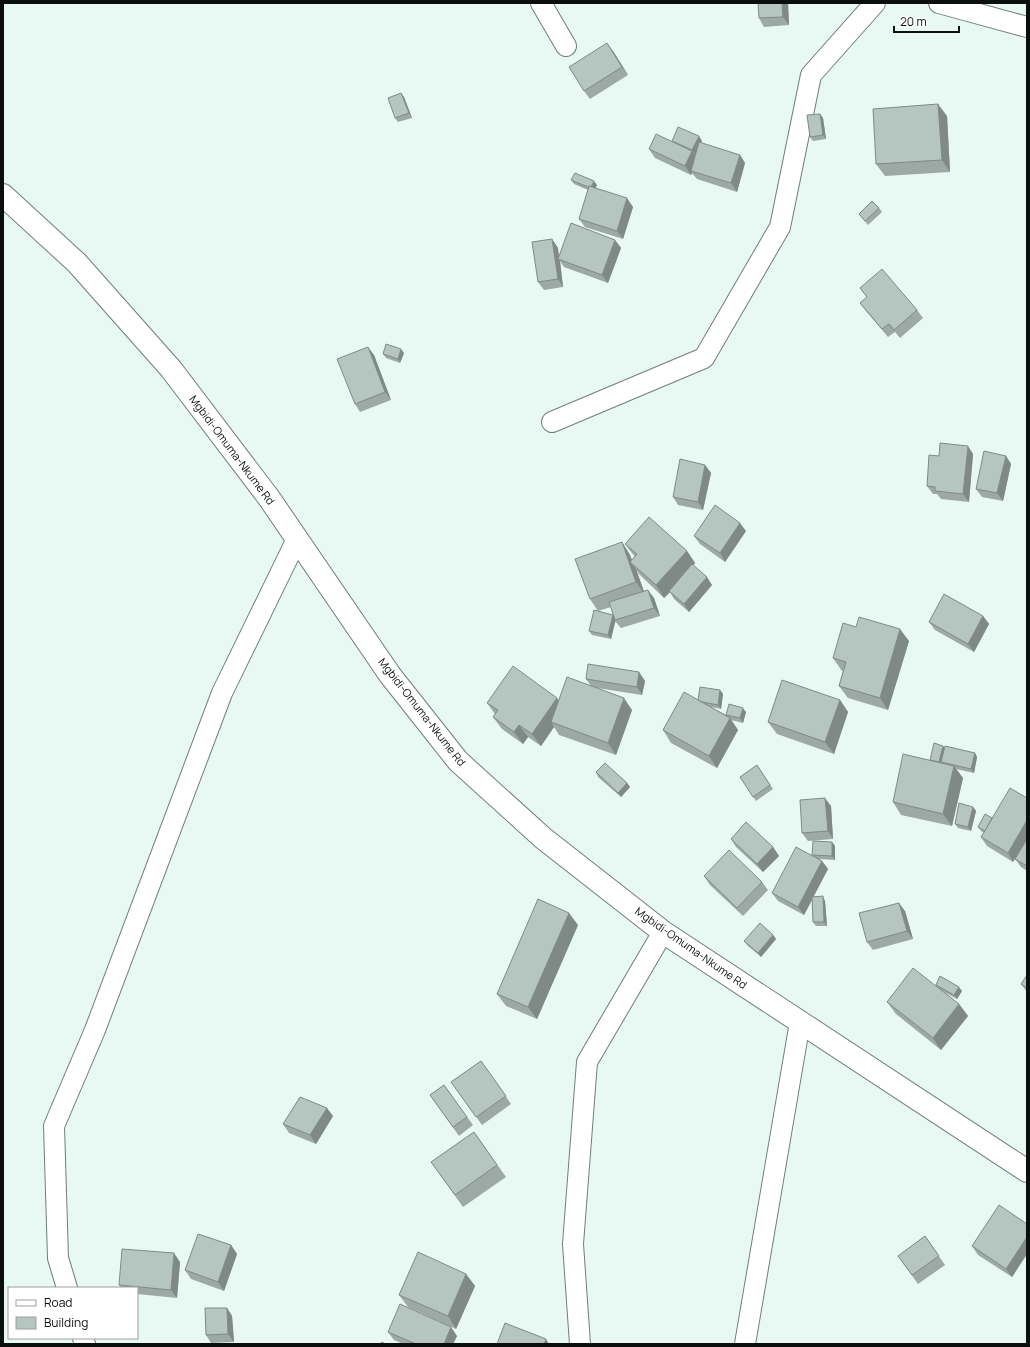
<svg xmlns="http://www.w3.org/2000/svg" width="1030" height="1347" viewBox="0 0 1030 1347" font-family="Manrope,sans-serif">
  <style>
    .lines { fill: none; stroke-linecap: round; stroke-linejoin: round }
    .street-casing { stroke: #6f7e78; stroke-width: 22 }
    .secondary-casing { stroke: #6f7e78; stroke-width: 24 }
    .street { stroke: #fff; stroke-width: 20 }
    .secondary { stroke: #fff; stroke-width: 22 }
    .wall { fill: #9ca9a4 }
    .shaded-wall { fill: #7f8a86 }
    .building { fill: #b5c5bf; stroke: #7f8a86 }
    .labels { text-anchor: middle; stroke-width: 4; stroke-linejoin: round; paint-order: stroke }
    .street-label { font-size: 11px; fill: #0a0f0d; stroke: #fff }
  </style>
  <rect width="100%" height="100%" fill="#e8f9f3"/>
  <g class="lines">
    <defs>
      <g id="street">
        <path d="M541,3l25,43"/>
        <path d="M939,3l88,24"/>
        <path d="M552,422l152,-64 76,-131 31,-152 64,-72"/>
        <path d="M67,1288l-9,-30 -4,-132 41,-96 127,-337 75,-154"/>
        <path d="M83,1338l2,6"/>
        <path d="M580,1344l-7,-100 14,-182 76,-130"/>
        <path d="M745,1344l55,-322"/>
      </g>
      <path id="secondary" d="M3,195l74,68 94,106 98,129 121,177 68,86 85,77 120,94 364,239"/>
    </defs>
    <!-- street casing -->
    <use href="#street" class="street-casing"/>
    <!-- secondary casing -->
    <use href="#secondary" class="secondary-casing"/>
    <!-- street -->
    <use href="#street" class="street"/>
    <!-- secondary -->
    <use href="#secondary" class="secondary"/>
  </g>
  <!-- wall -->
  <g class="wall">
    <path d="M788,3l1,22 -25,2 -5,-9z"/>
    <path d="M613,51l15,24 -38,24 -6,-8z"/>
    <path d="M404,97l8,21 -14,4 -3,-4z"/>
    <path d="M820,114l3,4 3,21 -13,2 -3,-4z"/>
    <path d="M947,116l3,56 -65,4 -9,-12z"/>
    <path d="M672,141h30l-1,2 39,12 5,8 -8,29 -40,-13 -5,-6 -1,2 -36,-17 -6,-9 24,-7z"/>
    <path d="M571,180l26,5 -2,3 38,19 -10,32 -38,-12 -6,-8 9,-29 -14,-6z"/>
    <path d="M879,208l3,4 -14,13 -9,-11z"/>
    <path d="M552,239l6,9 1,9 56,-17 6,8 -13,35 -44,-16 -4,-6 3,26 -19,3 -6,-8z"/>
    <path d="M860,288l57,22 6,8 -23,20 -5,-6 -7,5 -22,-26 -6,-8 7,-6z"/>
    <path d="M404,353l-4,10 -14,-5 -3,-4z"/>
    <path d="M374,355l17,45 -31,12 -5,-8z"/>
    <path d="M973,454l-4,48 -28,-3 -4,-5h-4l-6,-8 12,-30z"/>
    <path d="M1006,456l5,8 -8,37 -21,-4 -6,-8z"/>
    <path d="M705,465l6,8 -8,37 -25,-5 -5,-8z"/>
    <path d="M746,531l-21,31 -25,-18 -6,-8z"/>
    <path d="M622,542l8,13 2,5 3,-3 -10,-13 62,7 8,12 -2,3 19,19 -23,27 -15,-13 -4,-7 -6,6 -25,-24 -3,-5 8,22 10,7 6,18 -39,12 -6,-7 -4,18 -19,-4 -3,-4 24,-16 1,1 -3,-9 -13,4 -8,-12z"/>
    <path d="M983,616l6,8 -15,28 -39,-22 -6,-8z"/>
    <path d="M909,641l-21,69 -40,-12 -9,-12 4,-15h-1l-9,-13z"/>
    <path d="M639,672l6,9 -3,14 -45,-7 35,22 -16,45 -57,-20 -5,-8 -13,19 -13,-9 -5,7 -21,-15 -9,-12 2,-3 -8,-11 72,-3 32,-14 -5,-7z"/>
    <path d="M720,690l3,4 -2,15 -10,-2 17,9 -2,-1 20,-3 -3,11 -12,-3 7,10 -21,38 -46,-25 -8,-13 35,-30z"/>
    <path d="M840,700l8,12 -14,42 -57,-20 -9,-12z"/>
    <path d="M945,748l30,5 2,4 -3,16 -18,-4 7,9 -11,48 -51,-11 -8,-13 38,-41z"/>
    <path d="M757,765l16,24 -17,12 -16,-24z"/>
    <path d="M596,772l31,11 3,4 -9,10 -23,-20z"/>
    <path d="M831,806l2,33 -25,2 -6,-8z"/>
    <path d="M973,807l3,4 -5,20 -13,-3 -3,-4z"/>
    <path d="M978,827l49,12 -14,23 -26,-16 -6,-9 3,-4 -3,-2z"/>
    <path d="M731,839l42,8 6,9 -16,16 -27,-25z"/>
    <path d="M1027,839v32l-6,-4 -6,-8z"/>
    <path d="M832,842l3,4v14l-16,-1 3,2 6,8 -15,28 12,4 2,25h-11l-3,-4 -1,-22 -8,15 -26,-14 -6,-8 42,-37 -2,-1z"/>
    <path d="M704,876l58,6 6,8 -25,26 -33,-31z"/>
    <path d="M905,911l8,28 -40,11 -6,-8z"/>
    <path d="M578,925l-41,94 -31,-13 -9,-12z"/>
    <path d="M773,935l3,4 -15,18 -14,-12 -3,-4z"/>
    <path d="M1027,975v17l-6,-8z"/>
    <path d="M936,985l26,6 -5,8 -15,-8 17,13 9,12 -27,34 -45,-36 -9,-12 50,-15z"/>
    <path d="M481,1061l30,43 -29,21 -31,-43z"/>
    <path d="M444,1085l29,40 -14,11 -29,-41z"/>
    <path d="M333,1116l-17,28 -27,-11 -6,-9z"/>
    <path d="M474,1132l32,45 -43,30 -32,-45z"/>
    <path d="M1027,1224v30l-15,23 -34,-22 -6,-9z"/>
    <path d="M925,1236l20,29 -27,19 -20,-28z"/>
    <path d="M231,1245l6,9 -13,37 -33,-12 -6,-9z"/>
    <path d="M180,1262l-3,36 -40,-4v-6h-15l-3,-3z"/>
    <path d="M466,1274l9,12 -19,43 -48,-22 -9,-12z"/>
    <path d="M227,1308l5,8 2,26 -23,1 -5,-8z"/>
    <path d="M388,1332l69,4 -4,8h-50l-9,-4z"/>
  </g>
  <!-- shaded-wall -->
  <g class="shaded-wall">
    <path d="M782,3h6l1,22 -6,-8z"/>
    <path d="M607,43l6,8 15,24 -6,-8z"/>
    <path d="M401,93l3,4 8,21 -3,-5z"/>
    <path d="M938,104l9,12 3,56 -8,-12z"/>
    <path d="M820,114l3,4 3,21 -3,-4z"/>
    <path d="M699,136l3,5 -7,14 -3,-5z"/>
    <path d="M692,151l6,8 -7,12 1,2 -1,2 -6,-9z"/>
    <path d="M740,155l5,8 -8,29 -6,-9z"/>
    <path d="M594,181l3,4 -3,7 -3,-4z"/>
    <path d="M627,198l6,9 -10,32 -6,-8z"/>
    <path d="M552,239l6,9 1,11h-1l2,2 3,26 -5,-8z"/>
    <path d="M615,240l6,8 -13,35 -6,-8z"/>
    <path d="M368,347l6,8 17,45 -6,-8z"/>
    <path d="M401,349l3,4 -4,10 -2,-4z"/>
    <path d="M968,446l5,8 -4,48 -6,-8z"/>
    <path d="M1006,456l5,8 -8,37 -6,-8z"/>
    <path d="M705,465l6,8 -8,37 -5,-8z"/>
    <path d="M740,523l6,8 -21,31 -5,-9z"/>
    <path d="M622,542l8,13 4,10 -4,-3 6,7 9,26 -9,-13z"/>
    <path d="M687,551l8,12 -25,29 -1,-1 1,1 -6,6 -8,-13z"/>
    <path d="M707,577l5,8 -23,27 -5,-8z"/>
    <path d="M648,590l6,8 6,18 -6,-8z"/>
    <path d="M613,615l3,4 -5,20 -3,-4z"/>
    <path d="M983,616l6,8 -15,28 -6,-8z"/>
    <path d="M900,629l9,12 -21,69 -8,-12z"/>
    <path d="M639,672l6,9 -3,14 -5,-8z"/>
    <path d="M720,690l3,4 -2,15 -3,-4z"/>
    <path d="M557,698l9,12 -15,12 3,5 -13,19 -9,-12z"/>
    <path d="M624,698l8,12 -16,45 -8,-12z"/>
    <path d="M840,700l8,12 -14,42 -9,-12z"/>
    <path d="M743,708l3,4 -3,11 -3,-5z"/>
    <path d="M730,718l8,12 -21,38 -8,-12z"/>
    <path d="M519,725l9,12 -5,7 -9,-12z"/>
    <path d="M943,746l3,4 -5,12 1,2v2l-3,-4z"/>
    <path d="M975,753l2,4 -3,16 -3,-4z"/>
    <path d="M954,766l9,12 -11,48 -9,-12z"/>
    <path d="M627,783l3,4 -9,10 -3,-4z"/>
    <path d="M825,798l6,8 2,33 -5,-8z"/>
    <path d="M973,807l3,4 -5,20 -3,-4z"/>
    <path d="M1027,820v19l-14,23 -5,-9z"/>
    <path d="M832,842l3,4v14l-3,-4z"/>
    <path d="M773,847l6,9 -16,16 -6,-8z"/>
    <path d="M822,861l6,8 -24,46 -6,-8z"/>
    <path d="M823,896l2,5 2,25 -3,-4z"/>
    <path d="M899,903l6,8 8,28 -6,-8z"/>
    <path d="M569,913l9,12 -41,94 -9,-12z"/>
    <path d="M773,935l3,4 -15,18 -3,-4z"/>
    <path d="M959,987l3,4 -5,8 -3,-4z"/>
    <path d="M959,1004l9,12 -27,34 -8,-12z"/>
    <path d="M327,1108l6,8 -17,28 -6,-9z"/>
    <path d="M1027,1237v17l-15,23 -6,-8z"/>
    <path d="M231,1245l6,9 -13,37 -6,-9z"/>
    <path d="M174,1253l6,9 -3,36 -6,-8z"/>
    <path d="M466,1274l9,12 -19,43 -8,-13z"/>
    <path d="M227,1308l5,8 2,26 -6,-8z"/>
    <path d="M451,1327l6,9 -4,8h-9z"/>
    <path d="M546,1339l3,5h-5z"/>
  </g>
  <!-- building -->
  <g class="building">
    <path d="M758,3h24l1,14 -24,1z"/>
    <path d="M607,43l15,24 -38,24 -15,-24z"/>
    <path d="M401,93l8,20 -14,5 -7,-20z"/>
    <path d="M938,104l4,56 -66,4 -3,-55z"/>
    <path d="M820,114l3,21 -13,2 -3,-22z"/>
    <path d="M678,127l21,9 -7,14 -20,-9z"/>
    <path d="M656,134l36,17 -7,15 -36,-17z"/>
    <path d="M699,142l41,13 -9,28 -40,-12z"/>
    <path d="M575,173l19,8 -3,6 -2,-1 -1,1 -17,-7z"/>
    <path d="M589,186l38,12 -10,33 -38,-12z"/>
    <path d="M872,201l7,7 -14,13 -6,-7z"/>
    <path d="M571,223l44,17 -13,35 -44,-16z"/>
    <path d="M552,239l6,40 -20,3 -6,-40z"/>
    <path d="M882,269l35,41 -23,20 -5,-6 -7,5 -22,-26 7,-6 -7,-9z"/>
    <path d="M386,344l15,5 -3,10 -15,-5z"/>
    <path d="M368,347l17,45 -30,12 -18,-45z"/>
    <path d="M940,443l28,3 -5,48 -28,-3v-4l-8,-1 2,-31 10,1z"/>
    <path d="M984,451l22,5 -9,37 -21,-4z"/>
    <path d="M680,459l25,6 -7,37 -25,-5z"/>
    <path d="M715,505l25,18 -20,30 -26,-17z"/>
    <path d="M649,517l38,34 -31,34 -26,-23 7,-8 -12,-10z"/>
    <path d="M622,542l14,40 -46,17 -15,-40z"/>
    <path d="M692,564l15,13 -23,27 -15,-13z"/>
    <path d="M648,590l6,18 -39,12 -6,-18z"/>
    <path d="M944,594l39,22 -15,28 -39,-22z"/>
    <path d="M594,610l19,5 -5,20 -19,-4z"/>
    <path d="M859,617l41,12 -20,69 -41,-12 7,-24 -13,-4 10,-35 13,4z"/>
    <path d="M588,664l51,8 -2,15 -51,-8z"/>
    <path d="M513,666l44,32 -25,36 -13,-9 -5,7 -21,-15 5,-7 -11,-7z"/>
    <path d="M567,677l57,21 -16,45 -57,-21z"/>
    <path d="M782,680l58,20 -15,42 -57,-20z"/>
    <path d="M700,687l20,3 -2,15 -16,-3 -4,-2z"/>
    <path d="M684,692l46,26 -21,38 -46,-26z"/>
    <path d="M729,704l14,4 -3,10 -14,-3z"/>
    <path d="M934,743l9,3 -4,16 -9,-2z"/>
    <path d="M945,746l30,7 -4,16 -30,-7z"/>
    <path d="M903,754l51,12 -11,48 -50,-12z"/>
    <path d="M605,763l22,20 -9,10 -22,-21z"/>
    <path d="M757,765l13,20 -17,12 -13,-20z"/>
    <path d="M1010,788l17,10v22l-19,33 -27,-16z"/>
    <path d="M825,798l3,33 -26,2 -2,-33z"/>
    <path d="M959,803l14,4 -5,20 -13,-3z"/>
    <path d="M985,814l7,4 -7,13 -7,-4z"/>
    <path d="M746,822l27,25 -16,17 -26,-25z"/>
    <path d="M1027,839v27l-12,-7z"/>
    <path d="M813,841l19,1v14l-20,-1z"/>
    <path d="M796,847l26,14 -24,46 -26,-14z"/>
    <path d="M729,850l33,32 -25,26 -33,-32z"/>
    <path d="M823,896l1,26h-11l-1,-25z"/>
    <path d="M538,899l31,14 -41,94 -31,-13z"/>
    <path d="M899,903l8,28 -40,11 -8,-29z"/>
    <path d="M760,923l13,12 -15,18 -14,-12z"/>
    <path d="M913,968l46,36 -26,34 -46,-36z"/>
    <path d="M1027,975v13l-6,-4z"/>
    <path d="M940,976l19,11 -5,8 -18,-10z"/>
    <path d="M481,1061l25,35 -30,21 -25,-35z"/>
    <path d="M444,1085l23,32 -14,10 -23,-32z"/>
    <path d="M300,1097l27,11 -17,27 -27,-11z"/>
    <path d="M474,1132l23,33 -42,30 -24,-33z"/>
    <path d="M999,1205l28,19v13l-21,32 -34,-23z"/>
    <path d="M198,1234l33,11 -13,37 -33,-12z"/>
    <path d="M925,1236l14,20 -27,19 -14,-19z"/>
    <path d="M122,1249l52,4 -3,37 -52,-5z"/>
    <path d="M418,1252l48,22 -18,42 -49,-21z"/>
    <path d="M400,1304l51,23 -7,17h-28l-28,-12z"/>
    <path d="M205,1308h22l1,26 -22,1z"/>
    <path d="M505,1323l41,16 -2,5h-47z"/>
    <path d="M382,1342l3,2h-5z"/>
  </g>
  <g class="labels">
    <!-- street labels -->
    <g class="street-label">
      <text transform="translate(232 450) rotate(53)" y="4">Mgbidi-Omuma-Nkume Rd</text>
      <text transform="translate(422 712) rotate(52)" y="4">Mgbidi-Omuma-Nkume Rd</text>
      <text transform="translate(691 948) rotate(35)" y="4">Mgbidi-Omuma-Nkume Rd</text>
    </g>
  </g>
  <!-- border -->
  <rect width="1030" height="1347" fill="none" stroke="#0a0f0d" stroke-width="8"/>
  <!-- legend -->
  <rect x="8" y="1287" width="130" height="52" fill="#ffffff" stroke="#9d9f9e"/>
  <rect x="16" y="1300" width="20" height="6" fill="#ffffff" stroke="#9d9f9e"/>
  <text x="44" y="1307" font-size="12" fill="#0a0f0d">Road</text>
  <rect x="16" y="1317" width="20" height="12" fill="#b5c5bf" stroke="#9d9f9e"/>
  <text x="44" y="1327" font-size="12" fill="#0a0f0d">Building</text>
  <!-- scale -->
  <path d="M894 26v6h65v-6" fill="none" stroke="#0a0f0d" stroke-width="2"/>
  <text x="900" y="26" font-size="12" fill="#0a0f0d" stroke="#ffffff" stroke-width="3" paint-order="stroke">20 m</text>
</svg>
